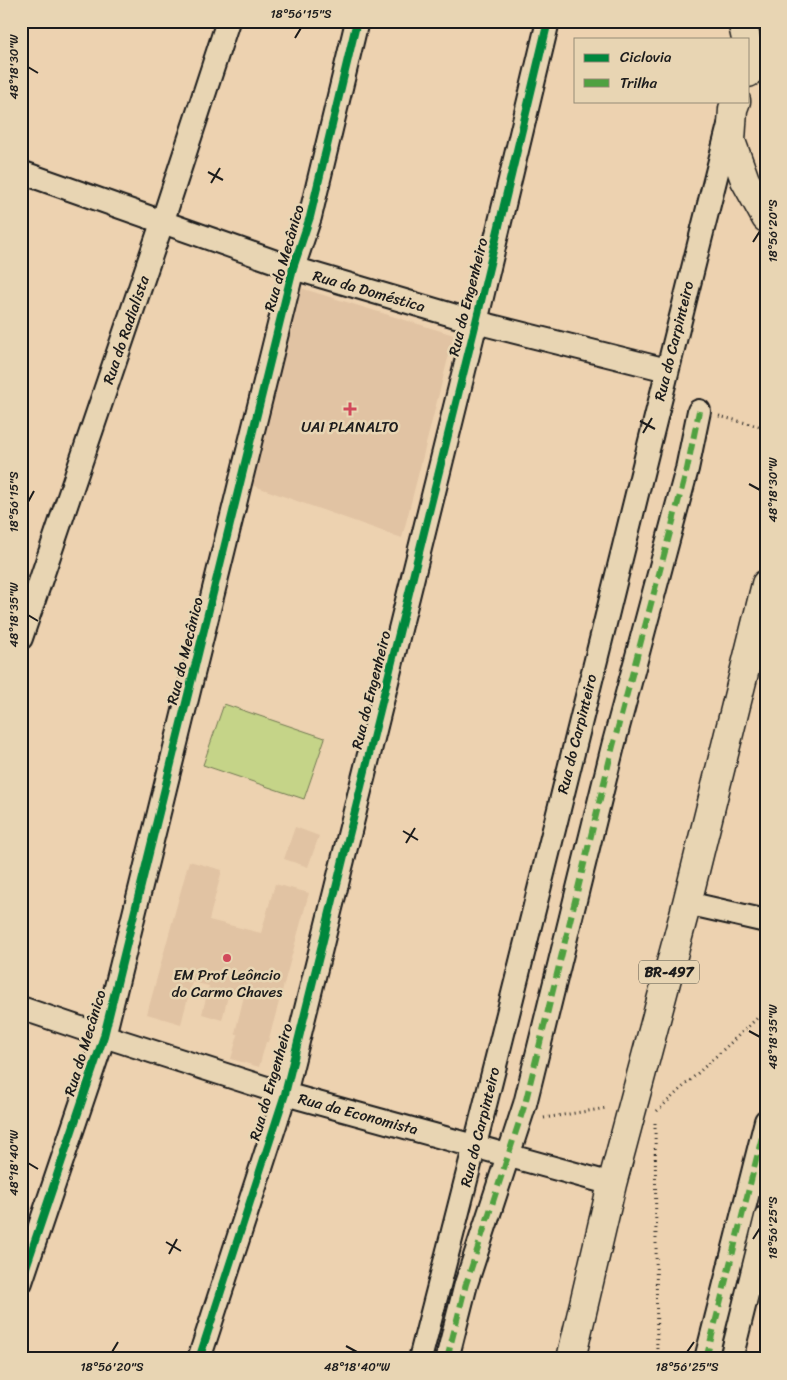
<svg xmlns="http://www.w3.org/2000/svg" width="787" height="1380" viewBox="0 0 787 1380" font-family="Sriracha,sans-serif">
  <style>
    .built { fill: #e1c3a3 }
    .green { fill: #c5d488; stroke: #707852 }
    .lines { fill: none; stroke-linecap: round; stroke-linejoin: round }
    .street-casing { stroke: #1c1c1c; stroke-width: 26 }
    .primary-casing { stroke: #1c1c1c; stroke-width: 31 }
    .path { stroke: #1c1c1c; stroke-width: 3; stroke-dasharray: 1 4; stroke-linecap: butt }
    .street { stroke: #e8d5b3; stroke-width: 22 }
    .primary { stroke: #e8d5b3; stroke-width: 28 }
    .quiet { stroke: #4fa141; stroke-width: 6; stroke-dasharray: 12 6; stroke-linecap: butt }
    .cycleway-casing { stroke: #e8d5b3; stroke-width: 11 }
    .cycleway { stroke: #00873e; stroke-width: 8 }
    .ticks { fill: none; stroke: #1c1c1c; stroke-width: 2 }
    .poi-dot { fill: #d1495b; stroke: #e8d5b3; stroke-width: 2 }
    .labels { text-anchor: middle; stroke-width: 5; stroke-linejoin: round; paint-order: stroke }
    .shield { fill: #e8d5b3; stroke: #595449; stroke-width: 1 }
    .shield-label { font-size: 14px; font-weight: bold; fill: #1c1c1c }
    .street-label { font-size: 15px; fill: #1c1c1c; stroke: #e8d5b3 }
    .poi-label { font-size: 15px; fill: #1c1c1c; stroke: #e8d5b3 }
    .neatline { fill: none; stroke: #1c1c1c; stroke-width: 2 }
    .ticks-label { font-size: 12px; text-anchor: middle; fill: #1c1c1c }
  </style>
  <rect width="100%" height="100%" fill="#edd2b0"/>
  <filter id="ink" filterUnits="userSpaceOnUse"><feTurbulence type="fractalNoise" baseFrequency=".02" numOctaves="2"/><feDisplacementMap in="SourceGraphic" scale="10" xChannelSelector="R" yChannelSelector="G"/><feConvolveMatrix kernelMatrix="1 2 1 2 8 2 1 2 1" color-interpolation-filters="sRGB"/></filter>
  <g filter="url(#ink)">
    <!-- built -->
    <g class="built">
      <path d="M294,286l160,49 -52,203 -156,-55z"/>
      <path d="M295,827l24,9 -11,31 -24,-8z"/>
      <path d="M189,861l33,9 -13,50 52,13 14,-49 34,9 -41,149h-2l-7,25 -28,-8 7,-24 -3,-2 9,-37 -15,-4 -7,28 -20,-6 7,-28 -17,-4 -11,42 -34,-10z"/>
    </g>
    <!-- green -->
    <path class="green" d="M224,704l101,34 -21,61 -101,-34z"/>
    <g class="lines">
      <defs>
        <g id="street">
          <path d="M21,172l272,96 183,54 191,48"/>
          <path d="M21,638l141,-415 66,-202"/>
          <path d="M687,903l79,18"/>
          <path d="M21,1008l83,28 181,58 327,90"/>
          <path d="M21,1282l83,-246 189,-768 17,-51 47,-196"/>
          <path d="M199,1359l86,-265 191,-772 72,-301"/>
          <path d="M420,1359c107,-410 205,-823 309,-1234"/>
          <path d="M447,1359l19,-75 59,-180 88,-358 74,-277 12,-58"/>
          <path d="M706,1359l60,-238"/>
          <path d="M731,1359l35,-142"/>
        </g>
        <g id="primary">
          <path d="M742,21l4,18"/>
          <path d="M748,73l12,-16 6,-5"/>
          <path d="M736,101l-3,8 -2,32 14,39 21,38"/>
          <path d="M571,1359l41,-175 75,-281 79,-319"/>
        </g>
      </defs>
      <!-- street casing -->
      <use href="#street" class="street-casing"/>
      <!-- primary casing -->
      <use href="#primary" class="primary-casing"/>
      <!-- path -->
      <g class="path">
        <path d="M719,416l47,12"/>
        <path d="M657,1111l109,-101"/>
        <path d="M544,1118l63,-10"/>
        <path d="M655,1123l2,236"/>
      </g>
      <!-- street -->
      <use href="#street" class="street"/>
      <!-- primary -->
      <use href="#primary" class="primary"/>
      <!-- quiet -->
      <g class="quiet">
        <path d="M447,1359l19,-75 59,-180 88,-358 74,-277 12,-58"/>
        <path d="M706,1359l60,-238"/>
      </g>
      <defs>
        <g id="cycleway">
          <path d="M21,1282l83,-246 189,-768 17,-51 47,-196"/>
          <path d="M199,1359l86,-265 191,-772 72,-301"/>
        </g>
      </defs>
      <!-- cycleway casing -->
      <use href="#cycleway" class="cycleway-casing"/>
      <!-- cycleway -->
      <use href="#cycleway" class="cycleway"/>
    </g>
  </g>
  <!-- ticks -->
  <path class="ticks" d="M295,38l6,-10M28,67l10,6M208,172l15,8M211,183l9,-15M753,242l7,-11M640,421l15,8M643,433l9,-15M749,484l11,6M28,502l6,-11M28,615l10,6M403,831l15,9M406,843l9,-15M749,1031l11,6M28,1163l10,6M753,1239l7,-11M166,1242l15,9M169,1254l8,-15M346,1346l11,6M112,1352l6,-10M687,1352l7,-10"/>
  <!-- markers -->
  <g class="poi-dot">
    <path d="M347.5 401.5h5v5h5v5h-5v5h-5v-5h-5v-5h5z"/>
    <circle cx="227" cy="958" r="5"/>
  </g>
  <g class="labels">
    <!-- shield labels -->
    <rect class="shield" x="639" y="960.5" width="60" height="23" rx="4"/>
    <g class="shield-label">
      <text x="669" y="977">BR-497</text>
    </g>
    <!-- street labels -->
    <g class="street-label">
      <text transform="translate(284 258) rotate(-74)" y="5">Rua do Mecânico</text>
      <text transform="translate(369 291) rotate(16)" y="5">Rua da Doméstica</text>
      <text transform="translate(468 297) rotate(-76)" y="5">Rua do Engenheiro</text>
      <text transform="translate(126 330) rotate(-71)" y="5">Rua do Radialista</text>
      <text transform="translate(674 341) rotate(-76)" y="5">Rua do Carpinteiro</text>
      <text transform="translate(185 651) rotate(-76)" y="5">Rua do Mecânico</text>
      <text transform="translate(371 690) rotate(-76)" y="5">Rua do Engenheiro</text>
      <text transform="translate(577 734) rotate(-76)" y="5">Rua do Carpinteiro</text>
      <text transform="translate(85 1043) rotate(-73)" y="5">Rua do Mecânico</text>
      <text transform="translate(271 1082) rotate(-74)" y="5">Rua do Engenheiro</text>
      <text transform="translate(358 1114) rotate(15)" y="5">Rua da Economista</text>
      <text transform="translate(480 1127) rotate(-76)" y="5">Rua do Carpinteiro</text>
    </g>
    <!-- poi labels -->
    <g class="poi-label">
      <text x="350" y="432">UAI PLANALTO</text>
      <text x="227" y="980">EM Prof Leôncio<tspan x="227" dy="17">do Carmo Chaves</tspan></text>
    </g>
  </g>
  <!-- margin -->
  <rect width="787" height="1380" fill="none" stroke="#e8d5b3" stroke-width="55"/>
  <!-- legend -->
  <rect x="574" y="38" width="175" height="65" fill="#e8d5b3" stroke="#968b77"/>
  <rect x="584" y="54" width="25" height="8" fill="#00873e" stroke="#968b77"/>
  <text x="620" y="62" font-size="15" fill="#1c1c1c">Ciclovia</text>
  <rect x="584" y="79" width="25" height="8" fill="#4fa141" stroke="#968b77"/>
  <text x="620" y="88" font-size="15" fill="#1c1c1c">Trilha</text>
  <rect x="28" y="28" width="732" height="1324" class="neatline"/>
  <g class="ticks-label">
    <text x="301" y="18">18°56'15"S</text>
    <text transform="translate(14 67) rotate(-90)" y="4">48°18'30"W</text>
    <text transform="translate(773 231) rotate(-90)" y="4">18°56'20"S</text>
    <text transform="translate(773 490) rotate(-90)" y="4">48°18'30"W</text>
    <text transform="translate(14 502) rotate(-90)" y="4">18°56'15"S</text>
    <text transform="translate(14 615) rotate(-90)" y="4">48°18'35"W</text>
    <text transform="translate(773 1037) rotate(-90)" y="4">48°18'35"W</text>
    <text transform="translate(14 1163) rotate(-90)" y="4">48°18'40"W</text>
    <text transform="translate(773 1228) rotate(-90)" y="4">18°56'25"S</text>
    <text x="112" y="1371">18°56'20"S</text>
    <text x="357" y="1371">48°18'40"W</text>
    <text x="687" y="1371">18°56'25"S</text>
  </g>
</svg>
